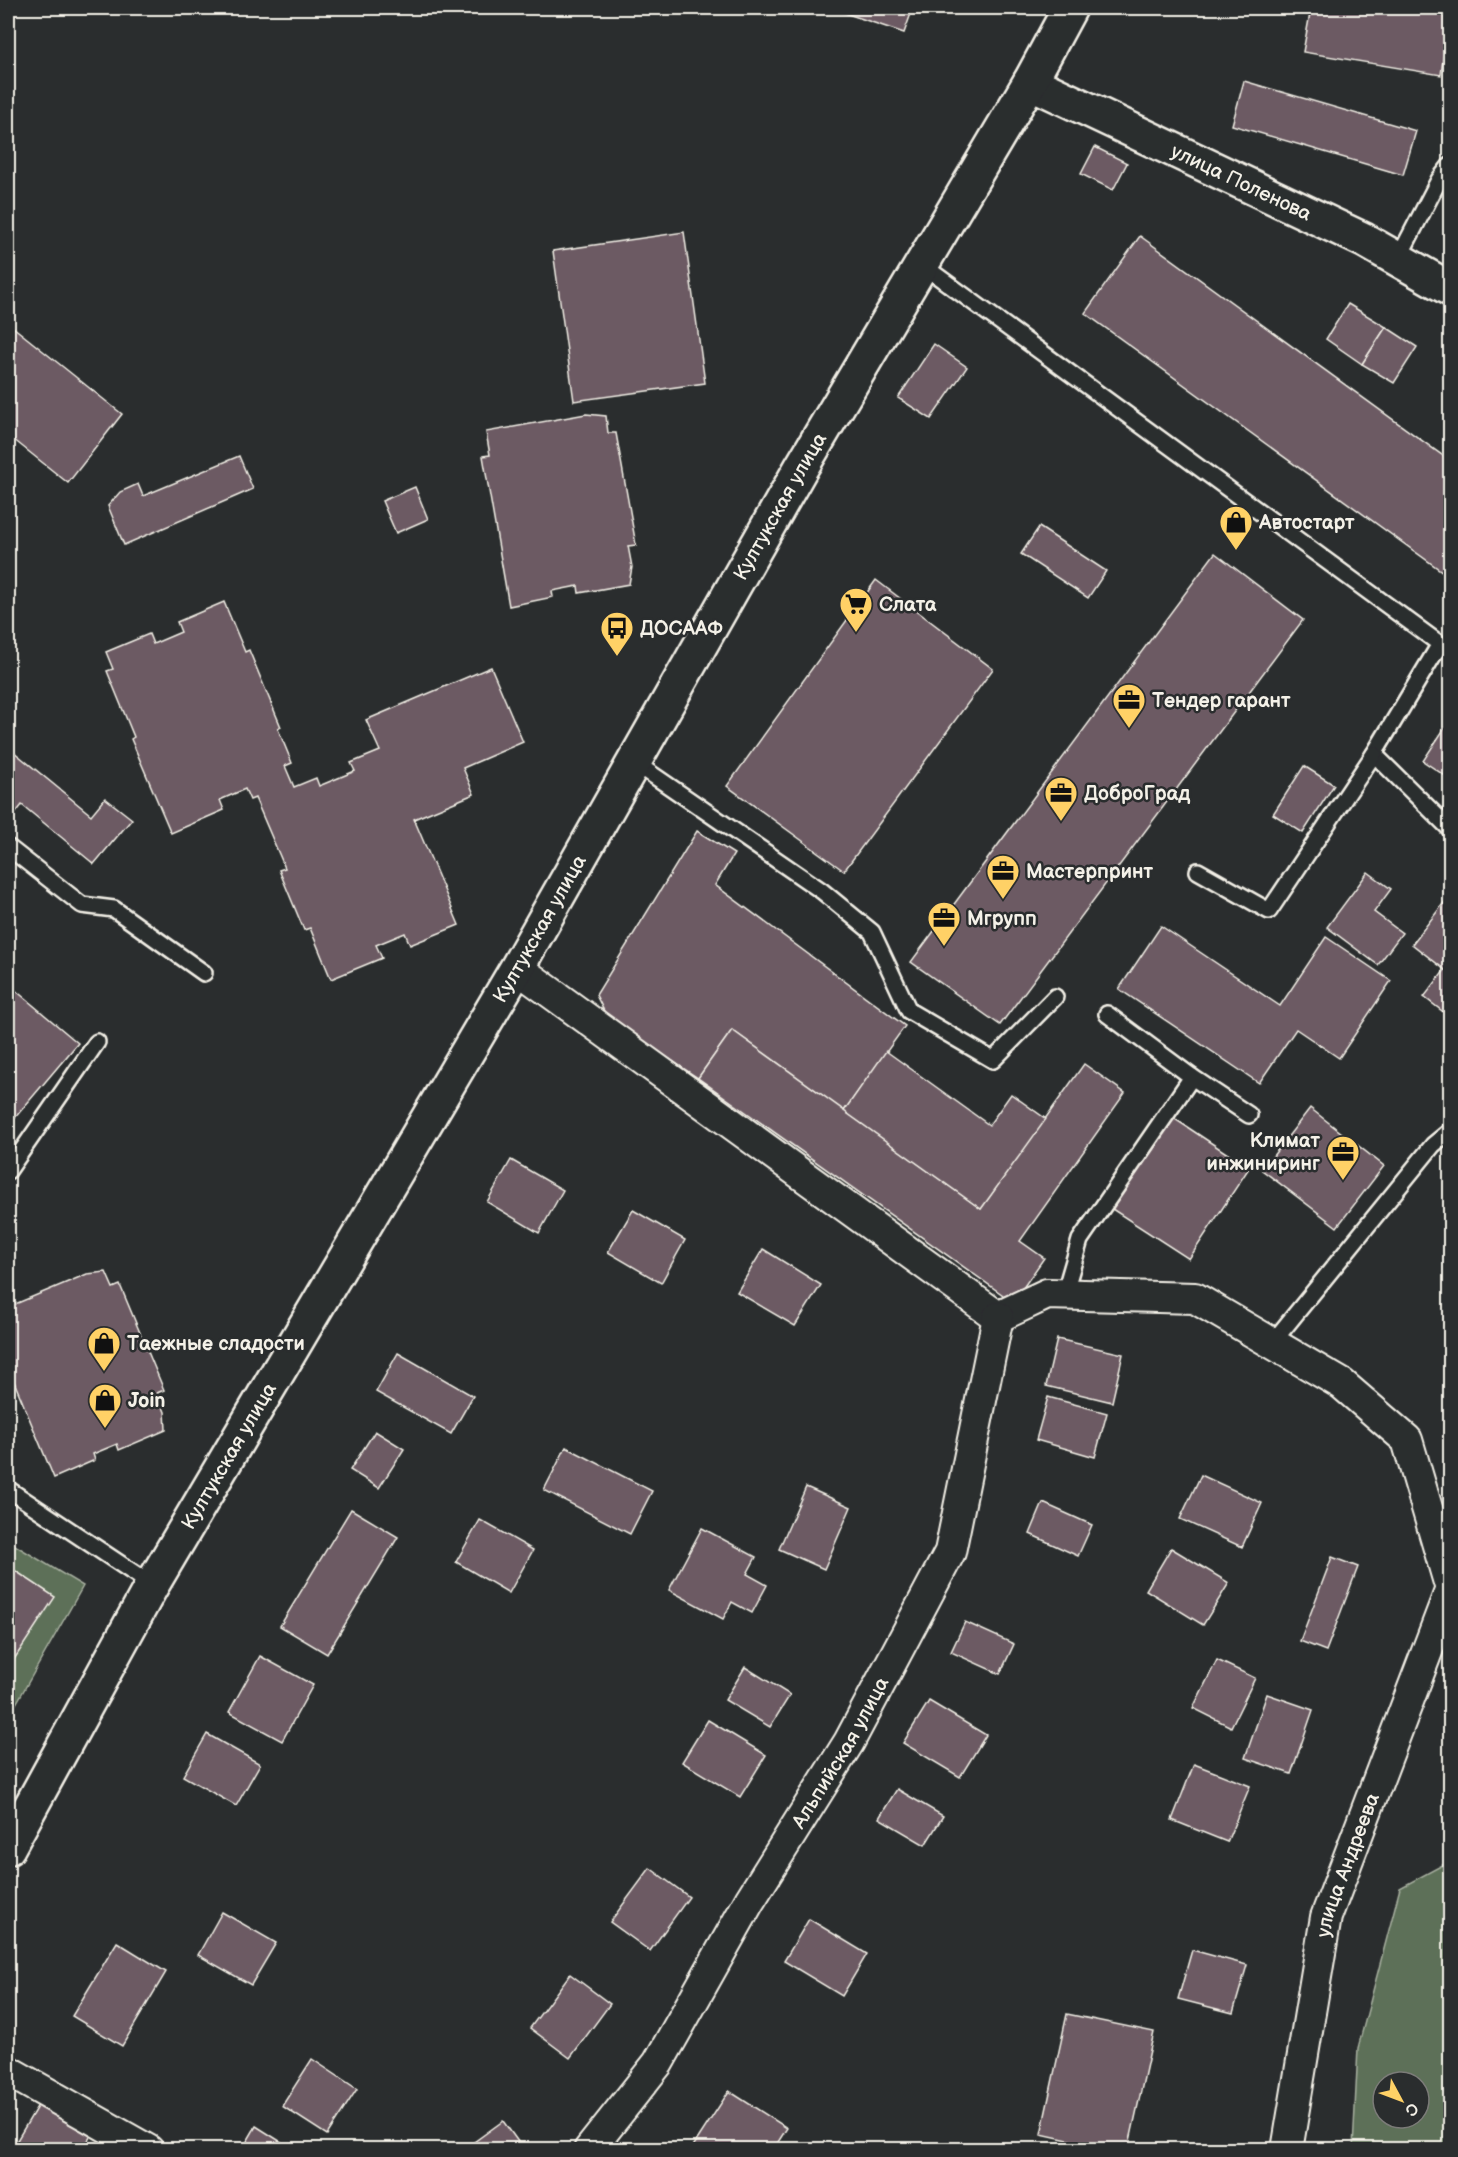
<svg xmlns="http://www.w3.org/2000/svg" width="1458" height="2157" viewBox="0 0 1458 2157" font-family="'Balsamiq Sans',sans-serif">
  <style>
    .green { fill: #5d7059; stroke: #a8b0a0; stroke-width: 1.5; fill-rule: evenodd }
    .building { fill: #6c5a63; stroke: #f4f1e8; stroke-width: 1.5 }
    .lines { fill: none; stroke-linecap: round; stroke-linejoin: round }
    .service-casing { stroke: #f4f1e8; stroke-width: 20 }
    .minor-casing { stroke: #f4f1e8; stroke-width: 34 }
    .tertiary-casing { stroke: #f4f1e8; stroke-width: 38 }
    .service { stroke: #2a2d2e; stroke-width: 15 }
    .minor { stroke: #2a2d2e; stroke-width: 30 }
    .tertiary { stroke: #2a2d2e; stroke-width: 33 }
    .labels { text-anchor: middle; stroke-width: 5; stroke-linejoin: round; paint-order: stroke }
    .street-label { font-size: 20px; fill: #f4f1e8; stroke: #2a2d2e }
    .poi-label { font-size: 20px; font-weight: bold; fill: #f4f1e8; stroke: #2a2d2e; text-anchor: start }
  </style>
  <rect width="100%" height="100%" fill="#2a2d2e"/>
  <filter id="ink" filterUnits="userSpaceOnUse"><feTurbulence type="fractalNoise" baseFrequency=".0167" numOctaves="2"/><feDisplacementMap in="SourceGraphic" scale="12" xChannelSelector="R" yChannelSelector="G"/><feConvolveMatrix kernelMatrix="1 2 1 2 8 2 1 2 1" color-interpolation-filters="sRGB"/></filter>
  <g filter="url(#ink)">
    <!-- green -->
    <g class="green">
      <path d="M8,1541l75,45 -75,132z"/>
      <path d="M1450,1861v288h-97l5,-101 42,-160zM1383,2082h36v36h-36z"/>
    </g>
    <!-- building -->
    <g class="building">
      <path d="M830,8h83l-9,25z"/>
      <path d="M1311,8h139l-9,67 -138,-23z"/>
      <path d="M1244,81l172,50 -13,44 -171,-50z"/>
      <path d="M1095,147l32,16 -14,27 -32,-16z"/>
      <path d="M684,232l21,151 -131,18 -21,-150z"/>
      <path d="M1140,236l310,225v116l-365,-264z"/>
      <path d="M1348,304l38,23 -24,37 -36,-25z"/>
      <path d="M8,323l114,91 -54,69 -60,-48z"/>
      <path d="M1386,327l31,20 -23,36 -32,-19z"/>
      <path d="M934,344l33,23 -36,52 -33,-21z"/>
      <path d="M586,414l20,2 2,17h8l20,112 -8,1 4,21 -3,17 -50,9 -1,-7 -26,5 1,6 -44,9 -26,-150 7,-1 -4,-23z"/>
      <path d="M239,456l14,33 -129,56 -16,-39 12,-14 18,-8 5,12z"/>
      <path d="M415,487l13,32 -32,14 -14,-32z"/>
      <path d="M1039,527l67,44 -18,27 -67,-44z"/>
      <path d="M1215,553l88,67 -303,405 -89,-63z"/>
      <path d="M876,580l117,89 -149,202 -117,-85z"/>
      <path d="M224,602l21,50 4,-2 32,77 -3,2 14,34 -7,3 9,21 22,-9 3,8 36,-15 -4,-8 29,-12 -14,-31 125,-53 32,75 -60,26 11,26 -60,25 45,106 -49,20 -5,-12 -29,12 6,13 -51,21 -21,-51 -6,2 -25,-60 6,-2 -30,-70 -5,2 -5,-11 -25,11 4,10 -53,23 -40,-94 3,-2 -27,-66 6,-2 -7,-17 43,-18 4,10 28,-12 -4,-10z"/>
      <path d="M1450,720v59l-27,-18z"/>
      <path d="M8,747l83,68 14,-17 27,21 -38,45 -72,-59 -7,9 -7,-6z"/>
      <path d="M1304,766l30,19 -31,48 -30,-19z"/>
      <path d="M697,831l37,23 -19,31 190,141 -61,85 -112,-81 -34,48 -91,-61 -11,-22z"/>
      <path d="M1368,872l23,17 -17,23 28,21 -24,32 -51,-38z"/>
      <path d="M1450,895v122l-26,-20 21,-27 -33,-26z"/>
      <path d="M1161,926l119,80 46,-69 65,44 -52,77 -43,-29 -37,54 -140,-94z"/>
      <path d="M8,984l70,59 -70,83z"/>
      <path d="M732,1030l249,179 103,-145 41,29 -105,148 24,17 -31,44 -315,-224z"/>
      <path d="M886,1051l103,74 22,-31 35,25 -65,90 -137,-98z"/>
      <path d="M1310,1108l74,58 -47,61 -75,-57z"/>
      <path d="M1172,1117l77,51 -60,91 -77,-50z"/>
      <path d="M511,1160l52,30 -24,43 -52,-31z"/>
      <path d="M633,1210l52,30 -24,43 -53,-31z"/>
      <path d="M763,1249l58,36 -26,41 -58,-34z"/>
      <path d="M106,1272l7,16 7,-3 44,105 -7,3 8,19 1,18 -47,20 -2,-6 -24,10 2,6 -41,18 -46,-111v-60l79,-33z"/>
      <path d="M1057,1339l66,15 -11,48 -66,-16z"/>
      <path d="M398,1353l75,43 -22,38 -75,-42z"/>
      <path d="M1048,1397l59,16 -12,44 -59,-17z"/>
      <path d="M375,1431l29,18 -25,39 -29,-18z"/>
      <path d="M566,1447l86,44 -22,43 -86,-44z"/>
      <path d="M1201,1475l61,28 -20,44 -62,-28z"/>
      <path d="M806,1487l45,20 -27,62 -45,-20z"/>
      <path d="M1043,1503l49,22 -14,31 -48,-22z"/>
      <path d="M351,1509l47,28 -71,117 -47,-28z"/>
      <path d="M480,1520l53,30 -24,43 -53,-31z"/>
      <path d="M702,1528l54,29 -9,17 20,11 -15,28 -20,-11 -9,17 -54,-29z"/>
      <path d="M1171,1548l58,35 -26,42 -57,-35z"/>
      <path d="M1332,1557l26,10 -32,84 -26,-10z"/>
      <path d="M11,1568l44,29 -46,70 -1,-93z"/>
      <path d="M965,1622l49,22 -14,30 -49,-22z"/>
      <path d="M260,1656l53,29 -31,56 -53,-29z"/>
      <path d="M1217,1660l38,18 -24,49 -38,-19z"/>
      <path d="M745,1667l45,28 -20,32 -45,-27z"/>
      <path d="M1267,1694l46,16 -22,64 -46,-16z"/>
      <path d="M929,1701l57,34 -26,42 -57,-34z"/>
      <path d="M708,1720l58,35 -26,42 -58,-35z"/>
      <path d="M207,1734l53,30 -24,42 -53,-30z"/>
      <path d="M1194,1764l56,22 -23,56 -55,-22z"/>
      <path d="M897,1789l46,27 -18,29 -46,-27z"/>
      <path d="M650,1868l39,29 -39,54 -40,-29z"/>
      <path d="M222,1912l54,31 -25,42 -53,-30z"/>
      <path d="M809,1919l58,35 -25,42 -58,-35z"/>
      <path d="M117,1942l49,30 -44,74 -50,-30z"/>
      <path d="M1192,1950l55,15 -14,48 -55,-14z"/>
      <path d="M570,1974l40,30 -40,54 -40,-30z"/>
      <path d="M1067,2014l87,18 -26,118h-15l-72,-16z"/>
      <path d="M312,2059l45,30 -30,46 -45,-29z"/>
      <path d="M729,2091l58,37 -14,22 -81,-2z"/>
      <path d="M38,2105l53,30 -8,15h-65l-5,-3z"/>
      <path d="M503,2121l21,29h-61z"/>
      <path d="M256,2126l38,24h-52z"/>
    </g>
    <g class="lines">
      <defs>
        <g id="service">
          <path d="M1398,259l41,-79 11,-14"/>
          <path d="M921,264l519,380 -66,110 76,75"/>
          <path d="M634,762l188,129 50,41 37,79 84,49 62,-63"/>
          <path d="M8,847l74,58 32,4 90,64"/>
          <path d="M1198,871l71,40 105,-157"/>
          <path d="M1107,1014l85,63"/>
          <path d="M8,1171l89,-129"/>
          <path d="M1064,1295l16,-55 112,-163 57,38"/>
          <path d="M1272,1343l161,-198 17,-14"/>
          <path d="M8,1489l144,96"/>
        </g>
        <g id="minor">
          <path d="M517,968l481,349 49,-23 148,4 147,86 65,56 43,146"/>
          <path d="M8,2071l140,79"/>
          <path id="s1" d="M589,2150l69,-87 92,-163 99,-158 101,-190 48,-235"/>
          <path id="s2" d="M1287,2150l39,-233 124,-326"/>
        </g>
        <g id="tertiary">
          <path id="s3" d="M1030,82l334,158 86,49"/>
          <path id="s4" d="M8,1848l144,-263 365,-617 284,-500 229,-386 40,-74"/>
        </g>
      </defs>
      <!-- service casing -->
      <use href="#service" class="service-casing"/>
      <!-- minor casing -->
      <use href="#minor" class="minor-casing"/>
      <!-- tertiary casing -->
      <use href="#tertiary" class="tertiary-casing"/>
      <!-- service -->
      <use href="#service" class="service"/>
      <!-- minor -->
      <use href="#minor" class="minor"/>
      <!-- tertiary -->
      <use href="#tertiary" class="tertiary"/>
    </g>
  </g>
  <!-- icons -->
  <defs>
    <symbol id="shop-pin" viewBox="-11 -11 22 30"><path d="M0 17L-7.5 6A9.5 9.5 0 1 1 7.5 6Z" fill="#ffd166" stroke="#2a2d2e"/><path d="M-5-2.5h2.3a2.7 3.5 0 0 1 5.4 0H5L5.5 6h-11ZM-1.5-2.5h3a1.5 2.3 0 0 0-3 0Z" fill="#111"/></symbol>
    <symbol id="supermarket-pin" viewBox="-11 -11 22 30"><path d="M0 17L-7.5 6A9.5 9.5 0 1 1 7.5 6Z" fill="#ffd166" stroke="#2a2d2e"/><path d="M-6-5.5h2.5l.6 2H6L4.5 2H-2.5L-4.4-4H-6ZM-1.5 3.2a1.3 1.3 0 1 0 .1 0ZM3 3.2a1.3 1.3 0 1 0 .1 0Z" fill="#111"/></symbol>
    <symbol id="bus-pin" viewBox="-11 -11 22 30"><path d="M0 17L-7.5 6A9.5 9.5 0 1 1 7.5 6Z" fill="#ffd166" stroke="#2a2d2e"/><path d="M-5-6H5V4H4V6H2V4H-2V6H-4V4H-5ZM-3.5-4V0h7V-4ZM-3.5 1.2v1.5H-2V1.2ZM2 1.2v1.5H3.5V1.2Z" fill="#111"/></symbol>
    <symbol id="office-pin" viewBox="-11 -11 22 30"><path d="M0 17L-7.5 6A9.5 9.5 0 1 1 7.5 6Z" fill="#ffd166" stroke="#2a2d2e"/><path d="M-6-3h4V-5.5h4V-3h4V5H-6ZM-1-4.5V-3h2v-1.5ZM-6 0V1H6V0Z" fill="#111"/></symbol>
  </defs>
  <g fill-rule="evenodd">
    <use href="#shop-pin" x="1217" y="503" width="38" height="52"/>
    <use href="#supermarket-pin" x="837" y="585" width="38" height="52"/>
    <use href="#bus-pin" x="598" y="609" width="38" height="52"/>
    <use href="#office-pin" x="1110" y="681" width="38" height="52"/>
    <use href="#office-pin" x="1042" y="774" width="38" height="52"/>
    <use href="#office-pin" x="984" y="852" width="38" height="52"/>
    <use href="#office-pin" x="925" y="899" width="38" height="52"/>
    <use href="#office-pin" x="1324" y="1133" width="38" height="52"/>
    <use href="#shop-pin" x="85" y="1324" width="38" height="52"/>
    <use href="#shop-pin" x="86" y="1381" width="38" height="52"/>
  </g>
  <g class="labels">
    <!-- street labels -->
    <g class="street-label">
      <text dy="7" stroke="none"><textPath href="#s3" startOffset="234">улица Поленова</textPath></text>
      <text dy="7" stroke="none"><textPath href="#s4" startOffset="1548">Култукская улица</textPath></text>
      <text dy="7" stroke="none"><textPath href="#s4" startOffset="1062">Култукская улица</textPath></text>
      <text dy="7" stroke="none"><textPath href="#s4" startOffset="450">Култукская улица</textPath></text>
      <text dy="7" stroke="none"><textPath href="#s1" startOffset="471">Альпийская улица</textPath></text>
      <text dy="7" stroke="none"><textPath href="#s2" startOffset="292">улица Андреева</textPath></text>
    </g>
    <!-- poi labels -->
    <g class="poi-label">
      <text x="1259" y="529">Автостарт</text>
      <text x="879" y="611">Слата</text>
      <text x="640" y="635">ДОСААФ</text>
      <text x="1152" y="707">Тендер гарант</text>
      <text x="1084" y="800">ДоброГрад</text>
      <text x="1026" y="878">Мастерпринт</text>
      <text x="967" y="925">Мгрупп</text>
      <text x="1320" y="1147" text-anchor="end">Климат<tspan x="1320" dy="23">инжиниринг</tspan></text>
      <text x="127" y="1350">Таежные сладости</text>
      <text x="128" y="1407">Join</text>
    </g>
  </g>
  <!-- margin -->
  <rect width="1458" height="2157" fill="none" stroke="#2a2d2e" stroke-width="30"/>
  <rect x="15" y="15" width="1428" height="2127" fill="none" stroke="#f4f1e8" stroke-width="2" filter="url(#ink)"/>
  <!-- north arrow -->
  <g transform="translate(1401 2100) rotate(131)"><circle r="28" fill="#2a2d2e" stroke="#7b7b78" stroke-width="1.5"/>
  <path d="M0-4.5L10 22L0 15L-10 22Z" fill="#ffd166"/>
  <text y="-9" font-size="16" font-weight="bold" text-anchor="middle" fill="#f4f1e8">С</text>
  </g>
</svg>
